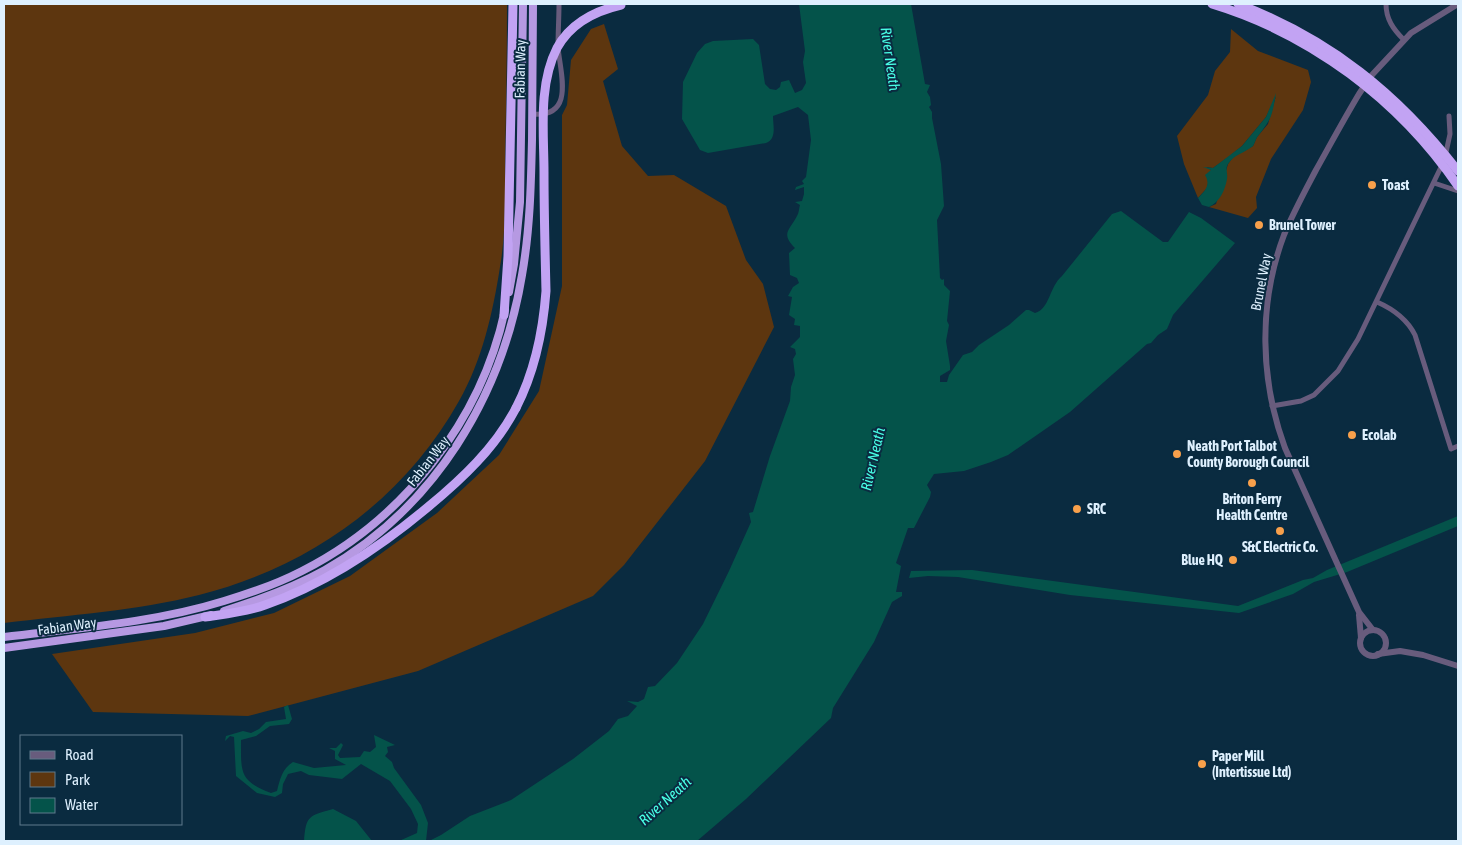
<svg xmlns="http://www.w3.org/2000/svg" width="1462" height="845" viewBox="0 0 1462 845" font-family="'Asap Condensed',sans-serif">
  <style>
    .green { fill: #5d360f }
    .water { fill: #04534a }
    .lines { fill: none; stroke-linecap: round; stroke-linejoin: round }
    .minor { stroke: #685c7d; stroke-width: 5 }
    .tertiary { stroke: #685c7d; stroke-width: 6 }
    .trunk { stroke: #b699e2; stroke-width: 8 }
    .motorway { stroke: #c2a3f3; stroke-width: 9 }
    .motorway-bridge { stroke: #c2a3f3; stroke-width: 9 }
    .poi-dot { fill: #f8a04b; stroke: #0a2b40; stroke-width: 2 }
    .labels { text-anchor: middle; stroke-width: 4; stroke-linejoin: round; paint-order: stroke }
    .street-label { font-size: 14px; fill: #def0fe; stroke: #0a2b40 }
    .poi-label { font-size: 14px; font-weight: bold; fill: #def0fe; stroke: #0a2b40; text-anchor: start }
    .water-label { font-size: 15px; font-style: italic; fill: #48fee5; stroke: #0a2b40 }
  </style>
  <rect width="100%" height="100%" fill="#0a2b40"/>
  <!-- green -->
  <g class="green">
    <path d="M4,4h503c0,53 -1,106 -2,160 0,34 1,69 -5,103 -7,45 -18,94 -41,134 -56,100 -150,166 -260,194 -63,16 -130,20 -195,28z"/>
    <path d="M604,24l14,45 -15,12 19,65 26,30 26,-1 52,31 20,54 17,24 11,43 -69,134 -81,104 -31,31 -175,75 -170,45 -155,-4 -41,-58 143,-21 79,-20 76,-37 87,-63 62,-58 40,-64 23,-105v-171l5,-10 4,-45 20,-31z"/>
    <path d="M1231,29l27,22 50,19 3,12 -8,28 -32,49 -15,38 1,11 -9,10 -39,-11 7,-3 12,-40 5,-7 20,-11 4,-9 11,-13 8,-28 -10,21 -24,29 -15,12 -14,10 -7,-1 5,3 -4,18 -9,10 -14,-34 -7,-28 31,-41 7,-24 15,-19z"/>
  </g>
  <!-- water -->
  <g class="water">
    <path d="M799,4h112l14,80 5,1 -3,7 3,5 1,8 -2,2 3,5v6l9,46 3,42 -7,14 3,58 2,2 2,-1v6l6,6 -3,30 2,4 -3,16 4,25v4l-10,6v6h7l2,-7 14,-20 9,-3 7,-7 30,-20 17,-15h3l6,3c15,-4 14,-26 27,-37l50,-62 9,-3 42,31h5l21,-30 12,6 34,25 -62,72 -6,14 -9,6 -7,8 -4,1 -77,68 -62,43 -17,7 -27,9 -30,3 -7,11 4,7 -1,5 -16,31h-6l-12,35 5,3 -5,26h6v4l-10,6 -18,40 -41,66 -2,10 -85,81 -49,42h-268l12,-6 29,-19 41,-16 62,-41 36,-28 9,-12 10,-3 9,-10 -10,-5 11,1 6,-3 4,-12 7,-1 22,-23 26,-39 26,-53 22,-49 -2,-9 4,-1 17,-56 20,-55 1,-14 4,-12 -2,-16 3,-5 -1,-5 -5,-2 10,-10v-11l-6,-1 1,-6 -6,-4 3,-18 -4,-1 5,-9 6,-4 -2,-5 -7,-3 -1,-22 6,-5c-15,-15 -5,-18 2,-32 2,-3 2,-8 3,-11l-5,-3 7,-1 2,-7v-7l-9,3 1,-3 8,-3 -2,-3 4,-4 5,-37 -3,-25 -10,-8 -25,9c0,10 4,23 -7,27l-58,10 -8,-3 -18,-31 1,-37 14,-29 8,-9 8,-3 40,-2 6,6 6,39 5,5 6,1 4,-3 1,-5 8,-2 6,13 7,-3 4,-7 -3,-21 2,-11z"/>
    <path d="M1276,93c-4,23 -4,25 -18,43 -2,2 -3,7 -5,10 -8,7 -19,8 -25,18 -3,5 0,9 -1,15 -2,11 -7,23 -18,28l-7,-2 -4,-7c7,-7 13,-13 7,-23l6,-5 -8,-3 10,1 29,-22 24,-29z"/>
    <path d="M1458,516v10l-111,46 -33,10 -21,12 -54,19 -169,-18 -112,-18 -30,-1 -19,2 2,-7 61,-1 266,36 65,-26 10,-2 14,-8z"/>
    <path d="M288,705l4,14 -3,5 -19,2 -14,10 -15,4c0,32 -2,41 30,53l6,-2c3,-12 5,-22 16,-29l21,6 32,-3 -11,-6v-8l-6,-3h7l5,-5 2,2 -5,10 2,3 20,-1 4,-6 6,1 6,-5 -2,-12 21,10 -8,2 1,5 -3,4 7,6 2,6 27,37 7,18 -2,18h-27l18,-8 1,-9 -7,-15 -21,-28 -29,-17 -19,15 -33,-4 -8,-4 -13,3 -5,10 -1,9 -7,4 -18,-4 -21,-17 -2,-39 -4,-1 -5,5 1,-5 17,-5 8,2 8,-4 7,-7 20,-3 -2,-12z"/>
    <path d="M333,809l23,12 16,20h-68c2,-26 5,-25 29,-32z"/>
  </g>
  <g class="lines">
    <!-- minor -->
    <g class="minor">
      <path d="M1386,4c0,15 7,25 18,36"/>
      <path d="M532,114c44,4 28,-41 26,-67 0,-15 1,-29 1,-43"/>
      <path d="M1445,157l5,-23 -1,-18"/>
      <path d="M1434,183l24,8"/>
      <path d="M1377,302c16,7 30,17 38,33l36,114 7,-3"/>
      <path d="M1272,406l29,-5 13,-6 24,-24 20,-32 84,-174"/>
    </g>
    <!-- tertiary -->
    <g class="tertiary">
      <path d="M1359,615l2,23"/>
      <path d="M1373,630l-14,-18 -74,-164c-25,-68 -27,-144 -1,-213 9,-22 21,-44 32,-65 14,-25 28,-51 43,-76l12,-18 40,-43 47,-29"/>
      <circle cx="1373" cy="643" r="13"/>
      <path d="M1378,654l22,-3 23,4 35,11"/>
    </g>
    <!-- trunk -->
    <g class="trunk">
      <path d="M509,292l5,-28 6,-62 3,-198"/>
      <path d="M224,611c35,-11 69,-23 101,-41 109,-62 177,-173 197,-295 8,-45 9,-90 10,-135 0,-46 1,-91 1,-136"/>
      <path d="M4,637c73,-9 149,-14 220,-36 27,-8 53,-17 78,-30 101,-51 179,-150 203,-261"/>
      <path d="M4,648l160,-22 47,-11"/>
    </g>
    <!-- motorway -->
    <g class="motorway">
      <path d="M504,315l4,-59 5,-252"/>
      <path d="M205,617c20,-3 41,-5 60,-12 60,-21 114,-57 163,-98 34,-28 67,-59 88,-99"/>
    </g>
    <!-- motorway-bridge -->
    <g class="motorway-bridge">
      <path d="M1212,4c99,30 187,96 246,182"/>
      <path d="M1238,4c93,36 159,89 220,167"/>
      <path d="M516,408c19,-37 27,-76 30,-117 -1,-40 -2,-79 -2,-119 0,-39 -6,-87 13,-124 13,-24 38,-37 64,-43"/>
    </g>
  </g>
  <!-- markers -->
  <g class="poi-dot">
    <circle cx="1372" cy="185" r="5"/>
    <circle cx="1259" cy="225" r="5"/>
    <circle cx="1352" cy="435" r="5"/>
    <circle cx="1177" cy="454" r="5"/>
    <circle cx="1252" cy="483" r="5"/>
    <circle cx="1077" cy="509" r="5"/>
    <circle cx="1280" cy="531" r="5"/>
    <circle cx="1233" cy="560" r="5"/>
    <circle cx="1202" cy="764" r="5"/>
  </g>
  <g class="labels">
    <!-- street labels -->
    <g class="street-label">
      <text transform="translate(520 69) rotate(-89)" y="5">Fabian Way</text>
      <text transform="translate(1261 282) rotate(-79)" y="5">Brunel Way</text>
      <text transform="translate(428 461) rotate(-52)" y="5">Fabian Way</text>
      <text transform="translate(67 626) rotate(-8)" y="5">Fabian Way</text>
    </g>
    <!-- poi labels -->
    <g class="poi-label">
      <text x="1382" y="190">Toast</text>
      <text x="1269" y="230">Brunel Tower</text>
      <text x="1362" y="440">Ecolab</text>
      <text x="1187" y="451">Neath Port Talbot<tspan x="1187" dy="16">County Borough Council</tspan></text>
      <text x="1252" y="504" text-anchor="middle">Briton Ferry<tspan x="1252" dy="16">Health Centre</tspan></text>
      <text x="1087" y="514">SRC</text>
      <text x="1280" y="552" text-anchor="middle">S&amp;C Electric Co.</text>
      <text x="1223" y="565" text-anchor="end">Blue HQ</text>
      <text x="1212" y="761">Paper Mill<tspan x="1212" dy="16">(Intertissue Ltd)</tspan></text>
    </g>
    <!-- water labels -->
    <g class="water-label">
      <text transform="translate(890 59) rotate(82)" y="5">River Neath</text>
      <text transform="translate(873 459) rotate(-77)" y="5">River Neath</text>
      <text transform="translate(665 801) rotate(-42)" y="5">River Neath</text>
    </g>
  </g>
  <!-- border -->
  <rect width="1462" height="845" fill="none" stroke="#def0fe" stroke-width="10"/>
  <!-- legend -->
  <rect x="20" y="735" width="162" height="90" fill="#0a2b40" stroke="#5f7a8c"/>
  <rect x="30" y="751" width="25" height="8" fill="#685c7d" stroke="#5f7a8c"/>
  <text x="65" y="760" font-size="15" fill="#def0fe">Road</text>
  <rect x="30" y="772" width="25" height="15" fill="#5d360f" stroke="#5f7a8c"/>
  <text x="65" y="785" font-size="15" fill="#def0fe">Park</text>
  <rect x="30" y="798" width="25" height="15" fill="#04534a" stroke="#5f7a8c"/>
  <text x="65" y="810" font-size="15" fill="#def0fe">Water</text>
</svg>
